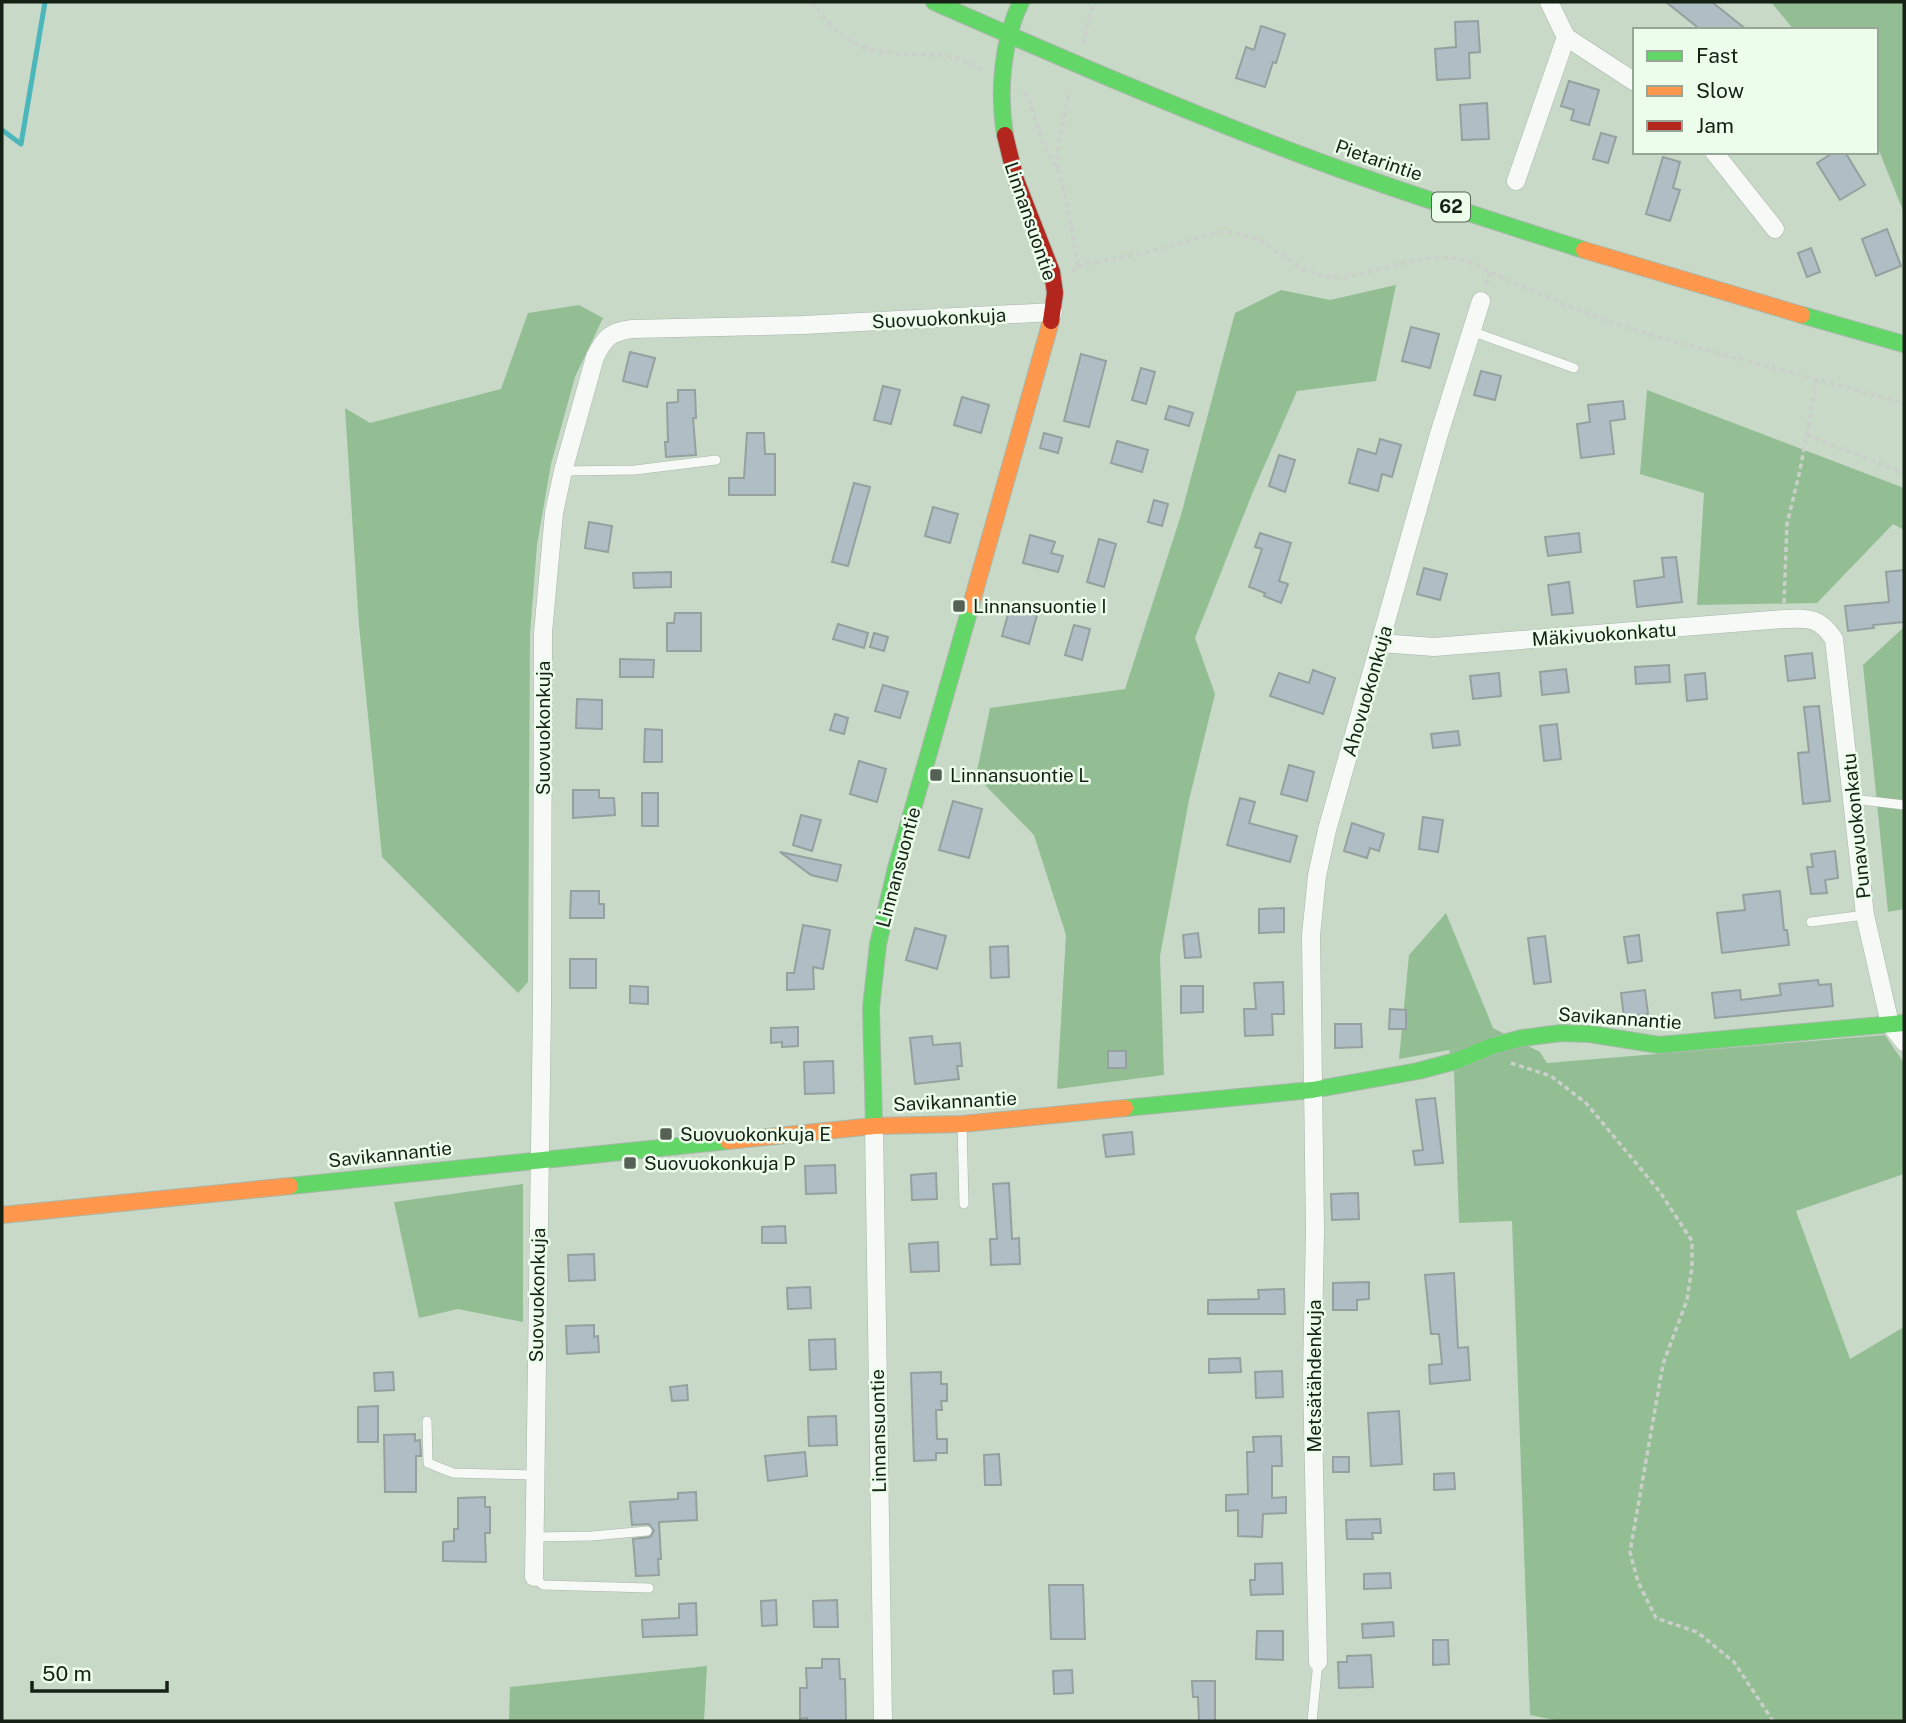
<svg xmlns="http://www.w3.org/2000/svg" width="1906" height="1723" viewBox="0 0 1906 1723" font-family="'Public Sans',sans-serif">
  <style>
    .forest { fill: #93be94 }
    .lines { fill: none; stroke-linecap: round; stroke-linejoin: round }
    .stream { stroke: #4bb7bb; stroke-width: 5 }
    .building { fill: #afbec4; stroke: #95a09f; stroke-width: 2 }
    .lane-casing { stroke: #a8b7a9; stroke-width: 10 }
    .street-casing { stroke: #a8b7a9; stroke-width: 19 }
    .fast-casing { stroke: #a8b7a9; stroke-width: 18 }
    .slow-casing { stroke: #a8b7a9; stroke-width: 18 }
    .jam-casing { stroke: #a8b7a9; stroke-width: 18 }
    .path { stroke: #cacfca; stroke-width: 3.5; stroke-dasharray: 5 3.5; stroke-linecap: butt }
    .lane { stroke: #f7f9f7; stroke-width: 9 }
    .street { stroke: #f7f9f7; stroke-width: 18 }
    .fast { stroke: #63d668; stroke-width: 16 }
    .slow { stroke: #ff974d; stroke-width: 16 }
    .jam { stroke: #b3261e; stroke-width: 16 }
    .poi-dot { fill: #546154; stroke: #ecfdec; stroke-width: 2.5 }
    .labels { text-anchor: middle; stroke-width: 5; stroke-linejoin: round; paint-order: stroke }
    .shield { fill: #ecfdec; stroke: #566356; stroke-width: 2 }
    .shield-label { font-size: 18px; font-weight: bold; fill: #152115 }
    .street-label { font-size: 19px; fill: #152115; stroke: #ecfdec }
    .poi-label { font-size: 19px; fill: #152115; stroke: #ecfdec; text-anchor: start }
  </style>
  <rect width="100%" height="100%" fill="#c8d9c8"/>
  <!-- forest -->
  <g class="forest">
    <path d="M1771,2h133v211l-28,-70v-113h-82z"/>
    <path d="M1396,285l-20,96 -79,10 -45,103 -57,144 20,56 -26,106 -29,156 4,119 -107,14 9,-154 -32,-100 -58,-59 14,-68 135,-19 56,-174 54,-202 46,-23 49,10z"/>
    <path d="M579,305l24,13 -28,59 -24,87 -14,81 -7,89 -2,348 -10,11 -136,-136 -23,-232 -14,-217 25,15 131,-34 27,-76z"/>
    <path d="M1647,390l257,98v42l-11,-6 -76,79 -120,2 7,-112 -64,-19z"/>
    <path d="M1904,627v282l-16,3 -25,-247z"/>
    <path d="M1446,913l47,115 47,24 7,11 338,-28 19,28v111l-108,37 54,148 54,-32v394h-345l-29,-6 -18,-494 -53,2 -5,-153 -5,-20 -50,9 10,-104z"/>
    <path d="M523,1184v138l-65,-13 -39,9 -25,-116z"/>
    <path d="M707,1666l-3,55h-195l1,-34z"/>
  </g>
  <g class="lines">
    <!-- stream -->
    <path class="stream" d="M2,130l19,14 24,-142"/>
  </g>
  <!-- building -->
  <g class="building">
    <path d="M1666,2h46l35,28h-46z"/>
    <path d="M1478,21l2,31 -11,1 1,25 -33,2 -2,-31 21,-2 -1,-25z"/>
    <path d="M1261,26l24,8 -9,29 -3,-1 -8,25 -29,-9 10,-31 8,3z"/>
    <path d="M1569,81l30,9 -10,35 -18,-5 3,-10 -13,-4z"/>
    <path d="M1487,103l2,36 -27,1 -2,-35z"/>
    <path d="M1601,133l15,4 -8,26 -15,-4z"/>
    <path d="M1834,152h11l20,33 -25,15 -23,-37z"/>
    <path d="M1663,157l17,5 -7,26 7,2 -10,31 -24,-7z"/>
    <path d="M1887,229l14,37 -25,10 -14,-37z"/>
    <path d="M1811,248l9,24 -13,5 -9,-24z"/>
    <path d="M1411,327l28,7 -9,34 -28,-7z"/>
    <path d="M630,352l25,6 -8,29 -24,-6z"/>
    <path d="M1081,354l25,7 -17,66 -25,-6z"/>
    <path d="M1141,368l14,4 -9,32 -14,-4z"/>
    <path d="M1481,371l20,5 -6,24 -21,-5z"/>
    <path d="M883,386l17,4 -9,34 -17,-4z"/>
    <path d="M678,390h17l1,28h-3l3,37 -30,2 -1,-15h3l-1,-39 11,-1z"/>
    <path d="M962,397l27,8 -8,28 -27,-8z"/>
    <path d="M1623,401l2,18 -15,2 4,33 -33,4 -4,-34 13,-2 -2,-17z"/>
    <path d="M1169,406l24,7 -4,13 -24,-7z"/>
    <path d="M747,433h17l1,21h10v41h-46v-17h15z"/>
    <path d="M1044,433l18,5 -4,15 -18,-5z"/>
    <path d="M1380,439l21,6 -9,32 -10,-3 -4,17 -29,-8 9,-34 18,5z"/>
    <path d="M1117,441l31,9 -6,22 -31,-9z"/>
    <path d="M1279,455l16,5 -10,32 -16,-6z"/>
    <path d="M854,483l16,4 -22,79 -16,-4z"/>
    <path d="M1154,500l14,4 -6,22 -14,-4z"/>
    <path d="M933,507l25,7 -8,29 -25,-7z"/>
    <path d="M589,522l23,4 -4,26 -23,-4z"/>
    <path d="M1260,533l31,10 -12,38 9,3 -7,19 -17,-7 1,-3 -16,-6 13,-38 -7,-2z"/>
    <path d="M1579,533l2,19 -33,4 -3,-19z"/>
    <path d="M1030,535l25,7 -4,11 12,3 -5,16 -35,-9z"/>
    <path d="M1099,539l17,5 -12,43 -17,-5z"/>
    <path d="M1676,557l6,45 -45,5 -3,-26 30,-4 -2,-19z"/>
    <path d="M1424,568l23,6 -7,26 -23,-6z"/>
    <path d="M1904,570v52l-31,3 1,3 -26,3 -3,-25 44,-4 -3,-30z"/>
    <path d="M671,572v15l-37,1 -1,-15z"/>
    <path d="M1569,582l4,31 -21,2 -4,-30z"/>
    <path d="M1010,607l27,8 -8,29 -27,-8z"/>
    <path d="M675,613h26v38h-34v-28h7z"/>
    <path d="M838,624l30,9 -4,15 -31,-9z"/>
    <path d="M1074,625l16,4 -8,31 -17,-5z"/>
    <path d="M874,633l14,4 -4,14 -14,-4z"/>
    <path d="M1812,653l3,25 -27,3 -3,-25z"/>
    <path d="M620,659l34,1 -1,17h-33z"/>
    <path d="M1669,665l1,17 -34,2 -1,-17z"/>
    <path d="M1566,669l3,23 -27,3 -2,-23z"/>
    <path d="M1313,670l22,8 -12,36 -53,-18 9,-23 30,10z"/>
    <path d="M1499,673l2,23 -28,3 -3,-23z"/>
    <path d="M1705,673l2,26 -20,2 -2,-26z"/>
    <path d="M883,685l25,7 -8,26 -25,-7z"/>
    <path d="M577,699l25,1v29l-26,-1z"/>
    <path d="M1819,706l11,95 -27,3 -5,-51 11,-1 -5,-45z"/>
    <path d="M835,714l13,4 -4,16 -14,-4z"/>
    <path d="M1557,724l4,35 -17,2 -4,-35z"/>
    <path d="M645,729l17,1v32h-18z"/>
    <path d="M1458,731l2,14 -27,3 -2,-14z"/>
    <path d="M859,761l27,8 -9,33 -27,-8z"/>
    <path d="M1289,765l25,7 -7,29 -26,-7z"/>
    <path d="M573,790h26v8h15l1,17 -42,3z"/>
    <rect x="642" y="793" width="16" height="33"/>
    <path d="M1240,798l15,4 -6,21 48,13 -7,26 -63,-17z"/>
    <path d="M953,801l29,8 -13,49 -30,-8z"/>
    <path d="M801,815l20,5 -9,31 -19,-6z"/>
    <path d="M1423,817l20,3 -5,32 -19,-3z"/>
    <path d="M1352,823l32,11 -5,17 -9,-3 -3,10 -23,-7z"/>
    <path d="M1835,851l3,27 -13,2 2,13 -16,1 -4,-27h6l-2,-13z"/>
    <path d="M780,852l61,13 -4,16 -26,-6z"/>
    <path d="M571,891h28v13h5v14h-34z"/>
    <path d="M1780,891l4,39h3l2,15 -67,8 -5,-40 28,-3 -2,-15z"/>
    <path d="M1284,908v24l-25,1v-24z"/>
    <path d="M803,925l27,5 -7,39 -10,-2 1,22 -27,1v-17h7z"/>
    <path d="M915,928l31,8 -9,33 -31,-9z"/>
    <path d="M1198,933l3,24 -16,1 -2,-23z"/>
    <path d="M1639,935l3,26 -14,2 -4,-26z"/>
    <path d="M1545,936l6,46 -17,2 -6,-46z"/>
    <path d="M1008,946l1,31 -18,1 -1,-31z"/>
    <rect x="570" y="959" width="26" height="29"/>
    <path d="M1818,980l1,5 12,-1 2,22 -118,12 -3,-25 28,-3 1,10 40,-5 -2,-11z"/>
    <path d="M1283,982l1,32h-12l1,21 -28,1 -1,-27h12l-2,-26z"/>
    <path d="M630,986l18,1v17l-18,-1z"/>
    <path d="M1181,986h22v26l-22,1z"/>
    <path d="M1645,990l3,24 -24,3 -3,-24z"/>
    <path d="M1390,1009l16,1v19h-17z"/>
    <path d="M1335,1024h26l1,23 -27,1z"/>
    <path d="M798,1027v19l-16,1v-5l-11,1v-15z"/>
    <path d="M932,1036l1,9 27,-2 2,23h-5l2,13 -44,5 -5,-46z"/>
    <rect x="1108" y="1051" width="18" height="17"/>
    <path d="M833,1061l1,32 -29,1 -1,-32z"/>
    <path d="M1435,1098l8,65 -28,2 -2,-14 10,-1 -7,-50z"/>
    <path d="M1132,1132l2,22 -28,3 -3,-22z"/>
    <path d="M835,1165l1,28 -30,1 -1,-28z"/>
    <path d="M936,1173l1,26 -25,1 -1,-25z"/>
    <path d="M1009,1183l3,56 7,-1 1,26 -29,1 -1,-26h7l-4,-55z"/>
    <path d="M1358,1193l1,26 -27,1 -1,-26z"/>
    <path d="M785,1226l1,17h-24v-16z"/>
    <path d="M938,1242l1,29 -28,1 -2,-28z"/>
    <path d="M594,1254l1,26 -26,1 -1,-26z"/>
    <path d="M1454,1273l4,75 10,-1 2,33 -40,4 -1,-19 13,-1 -3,-30h-8l-6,-59z"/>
    <path d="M1369,1282v17l-12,1v10h-24v-27z"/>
    <path d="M810,1287l1,21 -23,1 -1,-21z"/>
    <path d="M1284,1289l1,25h-77v-14l51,-1 -1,-9z"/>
    <path d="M594,1325v12l4,-1 1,16 -32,2 -1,-28z"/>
    <path d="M835,1339l1,30 -26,1 -1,-30z"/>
    <path d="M1240,1358l1,14 -32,1v-14z"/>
    <path d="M1282,1371l1,26 -27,1 -1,-26z"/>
    <path d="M393,1372l1,18 -19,1 -1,-18z"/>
    <path d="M941,1372v12h6v17h-6l1,9h-6l1,29h10v14h-11v7l-22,1 -3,-88z"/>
    <path d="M687,1385l1,15 -16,1 -2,-14z"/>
    <path d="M378,1406v36h-20v-35z"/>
    <path d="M1399,1411l3,53 -31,2 -3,-53z"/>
    <path d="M836,1416l1,29 -28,1 -1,-29z"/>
    <path d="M415,1434v7l5,-1 1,16h-5v36h-31l-1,-57z"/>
    <path d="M1281,1436l1,30h-10v32l14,-1v16l-23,1 -1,23 -24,-1v-26l-12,1v-16l22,-1 -1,-42h7l-1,-15z"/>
    <path d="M805,1452l2,24 -39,5 -3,-25z"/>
    <path d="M999,1454l2,31h-16l-1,-30z"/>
    <rect x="1333" y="1457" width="16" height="15"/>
    <path d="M1454,1473l1,16 -21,1v-16z"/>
    <path d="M696,1492l1,28 -38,2 2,37h-3l1,16 -23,1 -3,-37 17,-2 4,-6 -5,-7 -17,1 -2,-23 48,-3v-6z"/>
    <path d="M485,1497v10h5v26h-5l1,29 -43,-1v-19l11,-1v-12h4v-31z"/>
    <path d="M1380,1519l1,14h-9l1,6h-26l-1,-19z"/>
    <path d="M1282,1563l1,31 -32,1 -1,-15h5v-16z"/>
    <path d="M1390,1573l1,15 -27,1v-15z"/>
    <path d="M1049,1585h34l2,54h-34z"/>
    <path d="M776,1600l1,25 -15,1 -1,-25z"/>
    <path d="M837,1600l1,27h-24l-1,-26z"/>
    <path d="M696,1603l1,32 -54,2 -1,-17 37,-2v-14z"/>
    <path d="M1393,1622l1,14 -31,2 -1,-14z"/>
    <path d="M1257,1631h26v29l-27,-1z"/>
    <path d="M1433,1640h15l1,24 -16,1z"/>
    <path d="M1371,1655l2,32 -34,1 -1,-26h9v-6z"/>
    <path d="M822,1659h17l1,20h5l1,42h-39v-3l-7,1v-31h7l-1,-20h16z"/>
    <path d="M1072,1670l1,23 -19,1 -1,-23z"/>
    <path d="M1192,1681h23v40h-16l-1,-24h-5z"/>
  </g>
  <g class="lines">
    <defs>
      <g id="lane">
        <path d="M1471,331l103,37"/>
        <path d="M563,471l72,-1 81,-10"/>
        <path d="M1853,799l51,6"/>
        <path d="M1811,922l54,-7"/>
        <path d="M962,1125l2,79"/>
        <path d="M427,1421l1,42 25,10 81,2"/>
        <path d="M534,1537l58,-1 55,-5"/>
        <path d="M534,1577l9,8 106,3"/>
        <path d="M1312,1721l6,-59"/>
      </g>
      <g id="street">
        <path d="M1566,37l69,45"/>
        <path d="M1714,152l61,77"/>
        <path d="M1516,181l50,-144 -17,-35"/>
        <path d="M1380,643l54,4 350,-28c25,-1 35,-2 50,20l31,276 25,109 14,18"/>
        <path d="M874,1126l9,595"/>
        <path d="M534,1577l8,-570 1,-374 11,-120 9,-42 32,-114c10,-20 15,-25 37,-28l171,-4 250,-13"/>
        <path d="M1318,1662l-6,-286 3,-144 -4,-297 6,-59 10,-46 112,-396 42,-133"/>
      </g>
      <g id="fast">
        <path d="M934,2c125,55 250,109 378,157 89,33 181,62 272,91"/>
        <path d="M1005,135c-7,-42 -3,-94 16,-133"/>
        <path d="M1802,315l102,29"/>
        <path d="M1125,1108l187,-18 106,-19 38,-10 36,-15 30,-8 39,-5 29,1 69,11 245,-22"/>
        <path d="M874,1126l-3,-118 7,-64 18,-76 75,-263"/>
        <path d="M290,1186l438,-45"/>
      </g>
      <g id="slow">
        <path d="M1584,250l218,65"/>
        <path d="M971,605l80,-284"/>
        <path d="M728,1141l146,-15 88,-2 163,-16"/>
        <path d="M2,1215l288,-29"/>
      </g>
      <path id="jam" d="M1005,135l11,45 36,92 3,21 -4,28"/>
    </defs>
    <!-- lane casing -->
    <use href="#lane" class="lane-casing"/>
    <!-- street casing -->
    <use href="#street" class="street-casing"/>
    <!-- fast casing -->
    <use href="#fast" class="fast-casing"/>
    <!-- slow casing -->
    <use href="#slow" class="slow-casing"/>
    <!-- jam casing -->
    <use href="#jam" class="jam-casing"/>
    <!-- path -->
    <g class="path">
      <path d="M812,2c10,13 20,26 34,36 30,21 68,14 102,18 12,2 25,9 36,14"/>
      <path d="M1083,44l10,-42"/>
      <path d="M1024,92l4,4 14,45 16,29 9,34 11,62 -5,6"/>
      <path d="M1058,168v-23l12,-54"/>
      <path d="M1078,266l78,-16 64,-18 16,1 23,7 44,29 18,7 22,2 72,-18 28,-3 21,3 103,46 38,14 53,17 246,66"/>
      <path d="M1486,285l4,-15"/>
      <path d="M1807,435l97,38"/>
      <path d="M1784,603l3,-79 13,-54 17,-91"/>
      <path d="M1511,1063l40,13 35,27 74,89 32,49v26l-5,33 -24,64 -33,188 8,30 18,36 41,14 37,30 39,59"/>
    </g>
    <!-- lane -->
    <use href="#lane" class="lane"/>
    <!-- street -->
    <use href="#street" class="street"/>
    <!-- fast -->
    <use href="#fast" class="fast"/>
    <!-- slow -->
    <use href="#slow" class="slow"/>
    <!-- jam -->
    <use href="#jam" class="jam"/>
  </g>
  <!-- markers -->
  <g class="poi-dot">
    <rect x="952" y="599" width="14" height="14" rx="3.5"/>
    <rect x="929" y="768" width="14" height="14" rx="3.5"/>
    <rect x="659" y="1127" width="14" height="14" rx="3.5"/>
    <rect x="623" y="1156" width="14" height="14" rx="3.5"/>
  </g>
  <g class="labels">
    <!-- shield labels -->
    <rect class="shield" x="1432" y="192.5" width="38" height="29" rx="5"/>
    <g class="shield-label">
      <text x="1451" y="213">62</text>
    </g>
    <!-- street labels -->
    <g class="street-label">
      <text transform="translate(1379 160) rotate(19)" y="7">Pietarintie</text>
      <text transform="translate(1031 221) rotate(71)" y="7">Linnansuontie</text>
      <text transform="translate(939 318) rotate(-3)" y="7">Suovuokonkuja</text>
      <text transform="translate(1604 634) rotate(-4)" y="7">Mäkivuokonkatu</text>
      <text transform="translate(1367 691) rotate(-74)" y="7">Ahovuokonkuja</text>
      <text transform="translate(543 728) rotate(-90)" y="7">Suovuokonkuja</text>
      <text transform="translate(1856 826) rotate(-96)" y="7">Punavuokonkatu</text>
      <text transform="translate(898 867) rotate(-75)" y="7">Linnansuontie</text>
      <text transform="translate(1620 1018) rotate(4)" y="7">Savikannantie</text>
      <text transform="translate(955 1101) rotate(-3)" y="7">Savikannantie</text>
      <text transform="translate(390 1154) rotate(-6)" y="7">Savikannantie</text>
      <text transform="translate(537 1295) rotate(-89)" y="7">Suovuokonkuja</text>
      <text transform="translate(1314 1376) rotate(-90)" y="7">Metsätähdenkuja</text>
      <text transform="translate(878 1431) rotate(-91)" y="7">Linnansuontie</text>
    </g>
    <!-- poi labels -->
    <g class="poi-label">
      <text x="973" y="613">Linnansuontie I</text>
      <text x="950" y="782">Linnansuontie L</text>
      <text x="680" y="1141">Suovuokonkuja E</text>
      <text x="644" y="1170">Suovuokonkuja P</text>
    </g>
  </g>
  <!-- border -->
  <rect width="1906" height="1723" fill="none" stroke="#152115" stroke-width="7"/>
  <!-- legend -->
  <rect x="1633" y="28" width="245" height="126" fill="#ecfdec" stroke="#96a596" stroke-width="2"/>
  <rect x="1647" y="51" width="35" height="10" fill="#63d668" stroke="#96a596" stroke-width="2"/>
  <text x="1696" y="63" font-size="21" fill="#152115">Fast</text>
  <rect x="1647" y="86" width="35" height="10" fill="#ff974d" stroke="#96a596" stroke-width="2"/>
  <text x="1696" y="98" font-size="21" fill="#152115">Slow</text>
  <rect x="1647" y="121" width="35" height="10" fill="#b3261e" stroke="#96a596" stroke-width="2"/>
  <text x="1696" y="133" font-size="21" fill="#152115">Jam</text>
  <!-- scale -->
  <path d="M32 1681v10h135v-10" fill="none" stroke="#152115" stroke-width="3.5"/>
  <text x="42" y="1681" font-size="21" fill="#152115" stroke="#ecfdec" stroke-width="5" paint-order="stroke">50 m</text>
</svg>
